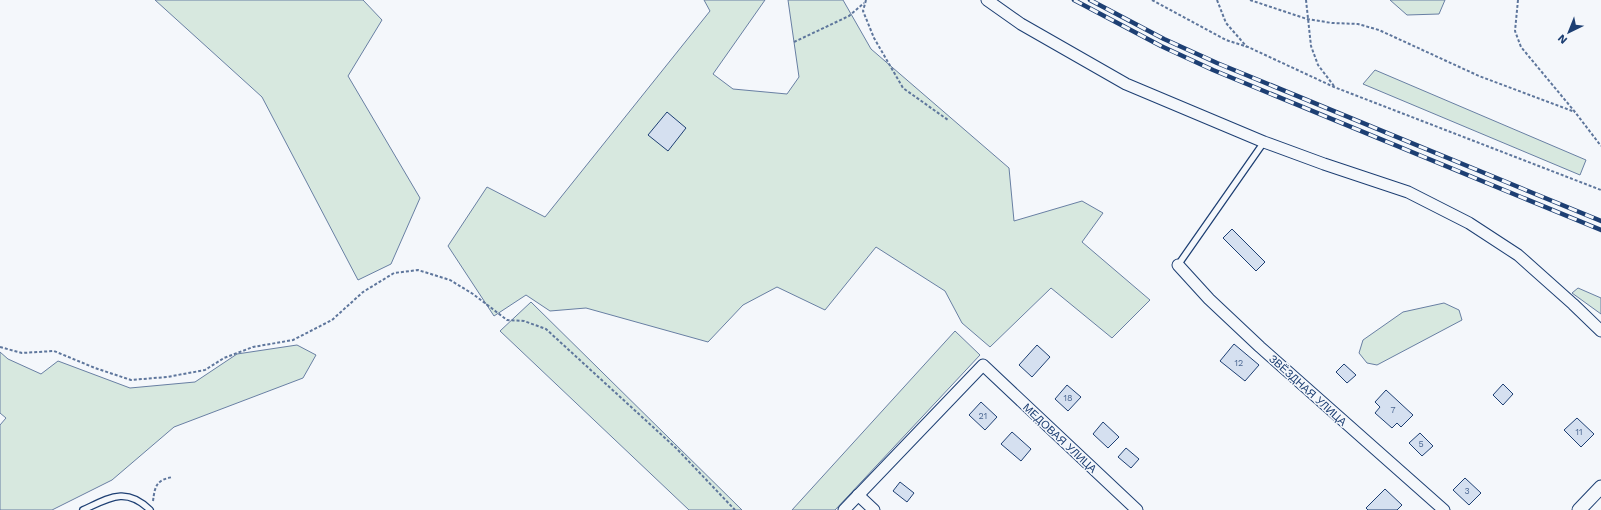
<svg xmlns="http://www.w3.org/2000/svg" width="1601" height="510" viewBox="0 0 1601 510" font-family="'Work Sans',sans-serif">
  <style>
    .green { fill: #d7e8df; stroke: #687fa3 }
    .building { fill: #d5e0f0; stroke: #1d3f73 }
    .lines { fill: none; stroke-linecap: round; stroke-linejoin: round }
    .service-casing { stroke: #1d3f73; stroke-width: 8 }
    .minor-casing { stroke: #1d3f73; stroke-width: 13 }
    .tertiary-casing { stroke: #1d3f73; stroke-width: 15 }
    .path { stroke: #5e769c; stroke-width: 2; stroke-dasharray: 3 2; stroke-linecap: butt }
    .service { stroke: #f4f7fb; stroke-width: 5.5 }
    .minor { stroke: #f4f7fb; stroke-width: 11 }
    .tertiary { stroke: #f4f7fb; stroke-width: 13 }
    .rail-casing { stroke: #1d3f73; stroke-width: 4.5 }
    .rail { stroke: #f4f7fb; stroke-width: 3; stroke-dasharray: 9; stroke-linecap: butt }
    .labels { text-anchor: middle; stroke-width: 3; stroke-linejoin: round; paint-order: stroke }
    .number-label { font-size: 9px; fill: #4b6792 }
    .street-label { font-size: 11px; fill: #1d3f73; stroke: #f4f7fb }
  </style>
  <rect width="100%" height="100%" fill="#f4f7fb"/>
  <!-- green -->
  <g class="green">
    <path d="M155,0h208l19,20 -34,56 72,122 -29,66 -33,16 -96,-183z"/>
    <path d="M704,0h61l-52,74 20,15 54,5 12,-17 -11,-77h55l28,49 138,119 5,53 68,-20 21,12 -21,29 68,58 -38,38 -61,-50 -61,59 -28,-24 -17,-32 -69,-44 -51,63 -48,-23 -34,18 -35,37 -122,-34 -36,3 -24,-16 -32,21 -46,-70 39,-59 58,30 165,-206z"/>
    <path d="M1390,0h55l-6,14 -32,1z"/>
    <path d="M1375,70l211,90 -6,15 -217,-91z"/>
    <path d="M1578,288l23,10v16l-29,-21z"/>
    <path d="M531,302l211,208h-53l-189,-179z"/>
    <path d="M1444,303l15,7 3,10 -85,45 -10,-2 -8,-10 4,-13 40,-28z"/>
    <path d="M955,331l25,24 -145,155h-43z"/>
    <path d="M297,345l19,10 -13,23 -129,49 -62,53 -60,30h-52v-85l6,-7 -6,-5v-61l8,7 33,15 17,-13 72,27 65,-6 42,-28z"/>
  </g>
  <!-- building -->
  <g class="building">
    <path d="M667,112l19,16 -18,23 -20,-16z"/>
    <path d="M1232,229l33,33 -9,9 -33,-33z"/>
    <path d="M1234,344l25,21 -14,16 -25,-20z"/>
    <path d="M1037,345l13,12 -18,20 -13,-12z"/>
    <path d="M1344,364l12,11 -9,8 -11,-11z"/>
    <path d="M1503,384l10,10 -10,11 -10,-10z"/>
    <path d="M1067,385l14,12 -13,14 -13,-12z"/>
    <path d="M1386,390l27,25 -12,12 -4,-4 -5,5 -17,-15 5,-6 -5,-5z"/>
    <path d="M981,402l16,15 -12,13 -16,-15z"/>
    <path d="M1577,418l17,16 -13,13 -17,-17z"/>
    <path d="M1103,422l16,15 -11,11 -15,-14z"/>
    <path d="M1012,432l19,17 -10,12 -20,-17z"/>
    <path d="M1420,433l13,13 -11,10 -13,-13z"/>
    <path d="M1126,448l13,11 -8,9 -13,-11z"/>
    <path d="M1465,478l16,15 -12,12 -16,-15z"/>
    <path d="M900,482l14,11 -7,9 -14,-11z"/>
    <path d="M1385,489l17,16 -5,5h-29l-2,-2z"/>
  </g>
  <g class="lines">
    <defs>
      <g id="service">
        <path d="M1178,265l86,-123"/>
        <path d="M83,510c26,-12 43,-24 67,0"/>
      </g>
      <g id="minor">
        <path d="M987,0l34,24 105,60 138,58 60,22 84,28 61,31 49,32 55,49 28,27"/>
        <path d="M1178,265l31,34 51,48 184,163"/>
        <path d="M858,495l16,15"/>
        <path d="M844,510l139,-145 154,145"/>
      </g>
      <path id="tertiary" d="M1579,510l22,-23"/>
    </defs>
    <!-- service casing -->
    <use href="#service" class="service-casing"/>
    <!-- minor casing -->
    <use href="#minor" class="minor-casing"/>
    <!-- tertiary casing -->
    <use href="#tertiary" class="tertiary-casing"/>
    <!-- path -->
    <g class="path">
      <path d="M866,0l-3,11 11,27 29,50 45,32"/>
      <path d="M1152,0l74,40 22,7 86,40 267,103"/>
      <path d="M1217,0l9,23 21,24"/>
      <path d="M1250,0l57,19 25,4 26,1 21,6 100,46 96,36"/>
      <path d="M1306,0l5,46 7,19 16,21"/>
      <path d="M1518,0l-3,31 6,16 54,65 26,34"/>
      <path d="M794,42l55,-26 15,-13"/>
      <path d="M0,347l22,6 32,-2 41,17 36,12 36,-3 38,-7 19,-12 29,-11 40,-7 39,-20 31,-28 31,-19 24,-3 32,10 23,14 34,26 17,1 22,8 131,120 58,61"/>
      <path d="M153,501c2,-15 3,-21 20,-24"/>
    </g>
    <!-- service -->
    <use href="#service" class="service"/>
    <!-- minor -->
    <use href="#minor" class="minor"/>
    <!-- tertiary -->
    <use href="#tertiary" class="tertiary"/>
    <defs>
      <g id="rail">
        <path d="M1074,0l87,46 52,24 388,160"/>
        <path d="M1090,0l74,39 53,24 384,158"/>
      </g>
    </defs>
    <!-- rail casing -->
    <use href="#rail" class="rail-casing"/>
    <!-- rail -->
    <use href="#rail" class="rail"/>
  </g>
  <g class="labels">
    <!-- number labels -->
    <g class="number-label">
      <text x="1239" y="366">12</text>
      <text x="1068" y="401">18</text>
      <text x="1393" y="413">7</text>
      <text x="983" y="419">21</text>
      <text x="1579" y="435">11</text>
      <text x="1421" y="447">5</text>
      <text x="1467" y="494">3</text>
    </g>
    <!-- street labels -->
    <g class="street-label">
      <text transform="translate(1308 390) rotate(42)" y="4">ЗВЁЗДНАЯ УЛИЦА</text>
      <text transform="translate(1060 438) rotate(43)" y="4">МЕДОВАЯ УЛИЦА</text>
    </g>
  </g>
  <!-- north arrow -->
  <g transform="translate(1569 32) rotate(223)" stroke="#f4f7fb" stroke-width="3" paint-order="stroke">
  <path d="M0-3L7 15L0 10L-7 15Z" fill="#1d3f73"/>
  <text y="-6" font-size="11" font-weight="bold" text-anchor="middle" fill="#1d3f73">N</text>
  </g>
</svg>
